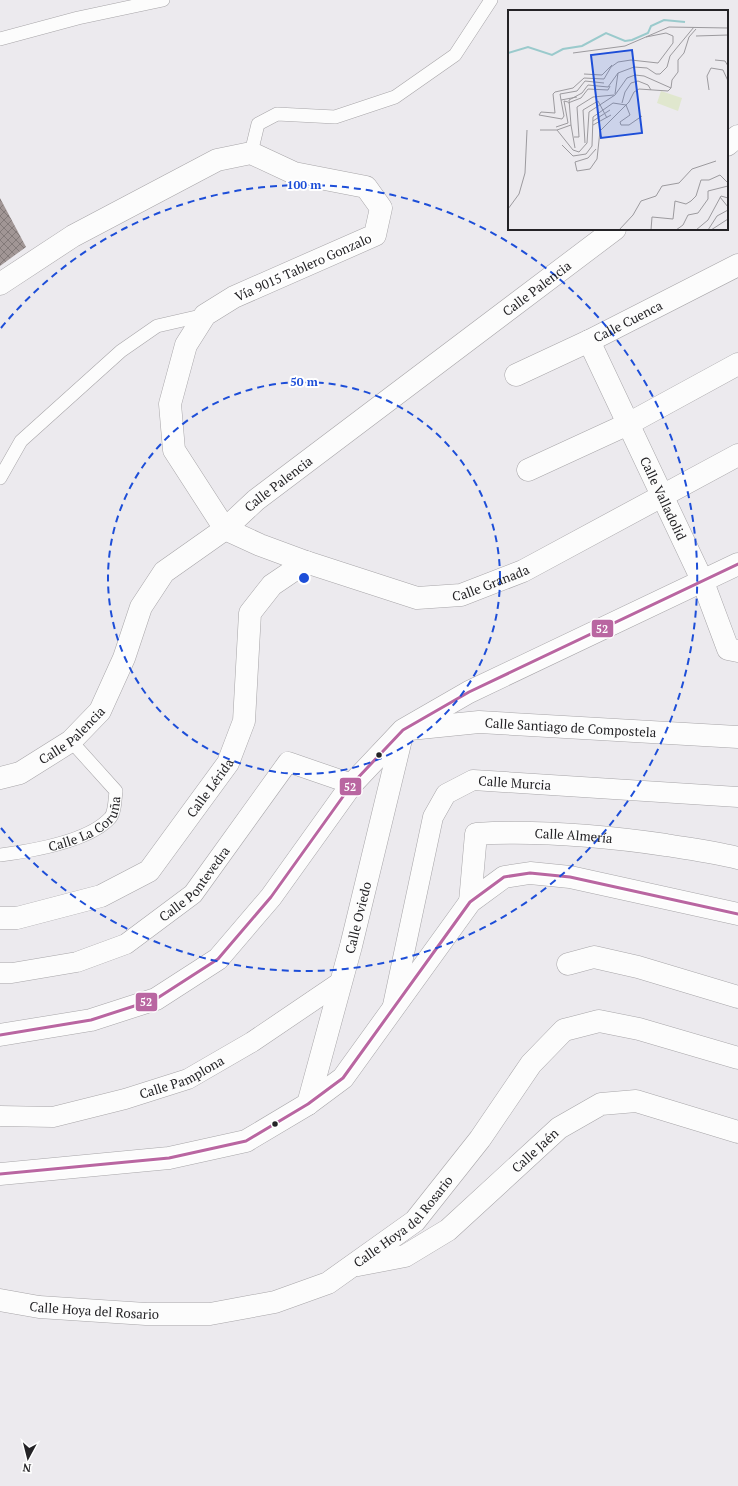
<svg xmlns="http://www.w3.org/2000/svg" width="738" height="1486" viewBox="0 0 738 1486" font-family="'PT Serif',serif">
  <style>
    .building { fill: url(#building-cross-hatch) }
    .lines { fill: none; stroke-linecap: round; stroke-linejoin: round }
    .service-casing { stroke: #a7a5a8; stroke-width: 14 }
    .pedestrian-casing { stroke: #a7a5a8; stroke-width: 21 }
    .minor-casing { stroke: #a7a5a8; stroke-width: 23 }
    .service { stroke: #fcfcfc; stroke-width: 13 }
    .pedestrian { stroke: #fcfcfc; stroke-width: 20 }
    .minor { stroke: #fcfcfc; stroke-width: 22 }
    .bus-1-casing { stroke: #fff; stroke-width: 6 }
    .bus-1 { stroke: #b966a1; stroke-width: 3 }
    .ring { fill: none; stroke: #1d4ed8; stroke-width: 2; stroke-dasharray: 7 5 }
    .bus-dot { fill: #242326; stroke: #fff; stroke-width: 1.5 }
    .labels { text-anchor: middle; stroke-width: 4; stroke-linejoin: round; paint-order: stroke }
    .street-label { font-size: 13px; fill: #242326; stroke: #fff }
    .inset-river { fill: none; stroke: #9acacc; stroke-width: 2 }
    .inset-road { fill: none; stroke: #9c9a9e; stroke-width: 1 }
    .view { fill: #1d4ed8; fill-opacity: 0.15; stroke: #1d4ed8; stroke-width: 2 }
    .inset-edge { fill: none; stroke: #242326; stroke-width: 2 }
    .centre { fill: #1d4ed8; stroke: #fff; stroke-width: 2 }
    .ring-label { font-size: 12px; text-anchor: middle; font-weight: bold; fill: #1d4ed8; stroke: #fff; stroke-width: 4; stroke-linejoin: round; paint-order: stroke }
    .line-badge { stroke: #fff; stroke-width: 1.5 }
    .badge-label { font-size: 11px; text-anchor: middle; font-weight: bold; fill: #fff }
  </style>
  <defs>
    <pattern id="building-cross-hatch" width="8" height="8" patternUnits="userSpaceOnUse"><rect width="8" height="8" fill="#a19695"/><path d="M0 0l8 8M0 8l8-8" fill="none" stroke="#837a79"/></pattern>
  </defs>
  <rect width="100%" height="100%" fill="#eceaee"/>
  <!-- building -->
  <path class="building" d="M0,198l26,49 -26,19z"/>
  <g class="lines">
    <defs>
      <g id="service">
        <path d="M0,39l78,-21 85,-18"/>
        <path d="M251,153l7,-29 19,-10 58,3 60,-20 60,-42 36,-55"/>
        <path d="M0,478l21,-37 100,-90 36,-25 48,-11"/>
        <path id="s1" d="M0,855c31,-4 88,-13 110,-37 5,-5 5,-20 6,-27l-45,-50"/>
      </g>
      <g id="pedestrian">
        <path id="s2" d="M0,973h12l65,-11 49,-18 67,-50 95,-132 64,22"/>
        <path id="s3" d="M392,1010l41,-193 13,-23 27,-14 265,17"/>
        <path id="s4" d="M0,1116l53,1 72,-18 63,-20 64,-37 90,-61"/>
      </g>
      <g id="minor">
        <path d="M727,145l11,-9"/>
        <path d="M0,284l73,-48 144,-76 34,-7 43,20 72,14 15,21 -6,27 -141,62 -29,18 -19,30 -16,59 4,46 51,79"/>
        <path id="s5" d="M589,341l114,241 25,67 10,2"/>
        <path id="s6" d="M516,375l73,-34 149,-76"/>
        <path d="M528,470l100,-46 110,-60"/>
        <path id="s7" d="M225,529l35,16 46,17 111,36 44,-3 62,-24 215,-116"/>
        <path id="s8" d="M410,729l69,-7 259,15"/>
        <path id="s9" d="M0,778l20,-5 51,-32 29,-30 24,-53 17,-51 23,-35 61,-43 31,-29 359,-271"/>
        <path id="s10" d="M470,902l6,-68c64,-4 127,2 190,11 24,4 48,7 72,13"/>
        <path id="s11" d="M0,918h17l84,-22 48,-25 79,-108 16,-42 6,-108 22,-28 34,-23"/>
        <path d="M568,964l26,-7 44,10 100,30"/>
        <path d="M0,1035l91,-15 65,-21 62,-40 53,-62 81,-113 51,-54 66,-38 269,-128"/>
        <path id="s12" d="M308,1104l43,-158 52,-215"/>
        <path d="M0,1174l169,-16 77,-17 62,-37 35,-26 127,-176 34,-25 26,-4 40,4 168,37"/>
        <path id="s13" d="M358,1265l47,-9 43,-26 111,-102 42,-24 35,-3 102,31"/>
        <path id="s14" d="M0,1300l39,7 107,7h64l65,-12 53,-19 87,-62 65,-82 51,-75 33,-34 35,-9 40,8 99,29"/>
      </g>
    </defs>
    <!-- service casing -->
    <use href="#service" class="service-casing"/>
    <!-- pedestrian casing -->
    <use href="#pedestrian" class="pedestrian-casing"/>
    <!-- minor casing -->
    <use href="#minor" class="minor-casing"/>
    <!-- service -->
    <use href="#service" class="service"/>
    <!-- pedestrian -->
    <use href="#pedestrian" class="pedestrian"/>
    <!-- minor -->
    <use href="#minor" class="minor"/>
    <defs>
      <g id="bus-1">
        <path d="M0,1035l91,-15 65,-21 62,-40 53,-62 81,-113 51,-54 66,-38 269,-128"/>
        <path d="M0,1174l169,-16 77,-17 62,-37 35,-26 127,-176 34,-25 26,-4 40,4 168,37"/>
      </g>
    </defs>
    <!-- bus-1 casing -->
    <use href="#bus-1" class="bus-1-casing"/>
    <!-- bus-1 -->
    <use href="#bus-1" class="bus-1"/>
  </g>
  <!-- distance rings -->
  <g class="ring">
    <circle cx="304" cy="578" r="196"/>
    <path d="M1 328A393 393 0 1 1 1 828"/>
  </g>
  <!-- markers -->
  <g class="bus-dot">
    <circle cx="379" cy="755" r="3.5"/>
    <circle cx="275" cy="1124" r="3.5"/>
  </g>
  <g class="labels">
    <!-- street labels -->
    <g class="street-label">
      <text transform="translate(303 267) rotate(-24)" y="5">Vía 9015 Tablero Gonzalo</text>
      <text dy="5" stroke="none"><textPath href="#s9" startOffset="745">Calle Palencia</textPath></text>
      <text dy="5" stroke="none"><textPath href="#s6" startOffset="124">Calle Cuenca</textPath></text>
      <text dy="5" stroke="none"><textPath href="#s9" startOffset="421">Calle Palencia</textPath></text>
      <text dy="5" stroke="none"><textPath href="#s5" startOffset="174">Calle Valladolid</textPath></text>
      <text dy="5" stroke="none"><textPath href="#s7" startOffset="280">Calle Granada</textPath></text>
      <text dy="5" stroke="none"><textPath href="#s8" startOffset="161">Calle Santiago de Compostela</textPath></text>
      <text dy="5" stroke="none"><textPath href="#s9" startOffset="85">Calle Palencia</textPath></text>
      <text dy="5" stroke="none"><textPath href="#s3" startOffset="296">Calle Murcia</textPath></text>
      <text dy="5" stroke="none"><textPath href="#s11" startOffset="261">Calle Lérida</textPath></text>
      <text dy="5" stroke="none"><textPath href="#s1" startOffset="95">Calle La Coruña</textPath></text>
      <text dy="5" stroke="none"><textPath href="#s10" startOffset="166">Calle Almería</textPath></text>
      <text dy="5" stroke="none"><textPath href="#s2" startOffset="222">Calle Pontevedra</textPath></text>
      <text dy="5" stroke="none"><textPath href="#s12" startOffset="193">Calle Oviedo</textPath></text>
      <text dy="5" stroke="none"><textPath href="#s4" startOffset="188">Calle Pamplona</textPath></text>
      <text dy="5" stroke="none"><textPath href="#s13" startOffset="216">Calle Jaén</textPath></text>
      <text dy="5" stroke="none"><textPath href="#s14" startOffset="431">Calle Hoya del Rosario</textPath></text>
      <text dy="5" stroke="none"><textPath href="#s14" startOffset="95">Calle Hoya del Rosario</textPath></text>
    </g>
  </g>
  <!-- overview -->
  <g transform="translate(508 10)">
    <rect width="220" height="220" fill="#eceaee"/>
    <path d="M153,81l21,7 -4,13 -21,-8z" fill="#e0e7ce"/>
    <path class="inset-river" d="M0,43l20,-6 24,8 11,-6 19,-3 24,-13 19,8 7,-1 16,-7 3,-7 13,-6 21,2"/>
    <path class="inset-road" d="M188,26l32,-1M65,43l52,-7 44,-19 59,1M207,50l10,1 3,5M76,64l18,1 10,-10M163,78l1,-8 6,-8v-12l6,-7 5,-16 7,-8M201,80l-2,-14 4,-8 12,2 5,11M107,84l3,-21M69,87l-16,3 3,16 -2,3 -23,-4 2,-3 14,1 -2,-19 2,-2 18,-4 11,-10 20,1 7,-12 7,-5 13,-2 27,3 15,-20v-7l-7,-3 -20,4M53,90l-1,-6 17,-3 8,-10 19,2M60,93l13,-5 7,-9 20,1 2,-4M114,93l3,-11 6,-9 7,-2 10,4 3,5M118,95l4,10 -10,7 1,3h8l13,-9M85,111l17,-11M63,115l4,23M85,115l18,-10M48,117l12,-4 -4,-22 4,1M32,120h17l14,-5 -2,-25 13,-7 6,-8 20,2 10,-14 16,-6 13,1 9,6h4l7,-7 3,-11 24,-29M49,120l16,20 6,2 8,-9 2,-31 26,-17 12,-17 8,-3 9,1 27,12M66,127h5l-2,-30 16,-10 21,-2M77,133l-2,-33 15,-9 9,17M54,135l11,11 13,-2 6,-8 1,-29 20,-14 13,2M88,139l-8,9 -13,4 2,9 13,-2 7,-10 3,-28 29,-29 5,-10 5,-3 29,2 3,-3M212,187l8,10M0,199l11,-15 6,-21 2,-43M111,220l14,-15 8,-14 15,-5 6,-10 17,-3 13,-14 24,-8M143,220l1,-13 21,2 2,-18 11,3 5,-3 5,-5 5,-16h8l11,-5 8,8M168,220l7,-5 5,-10 10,-2 10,-14v-8l20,-5M188,220l12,-10 13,-24 7,2M200,220l9,-14 11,-6M203,220l17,-11"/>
    <path class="view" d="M124,40l10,83 -41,5 -10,-83z"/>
    <rect width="220" height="220" class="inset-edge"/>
  </g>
  <circle cx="304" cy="578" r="6" class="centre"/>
  <g class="ring-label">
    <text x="304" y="189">100 m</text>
    <text x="304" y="386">50 m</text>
  </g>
  <g class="line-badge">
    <rect x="591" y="619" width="23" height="19" rx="4" fill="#b966a1"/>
    <rect x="339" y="777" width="23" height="19" rx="4" fill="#b966a1"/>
    <rect x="135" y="992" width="23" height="20" rx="4" fill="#b966a1"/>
  </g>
  <g class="badge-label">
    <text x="602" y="633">52</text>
    <text x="350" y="791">52</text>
    <text x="146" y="1006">52</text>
  </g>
  <!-- north arrow -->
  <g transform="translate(28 1458) rotate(187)" stroke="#ffffff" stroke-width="3" paint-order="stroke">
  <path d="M0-3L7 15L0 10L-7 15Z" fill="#242326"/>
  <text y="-6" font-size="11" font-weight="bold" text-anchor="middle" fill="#242326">N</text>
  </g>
</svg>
